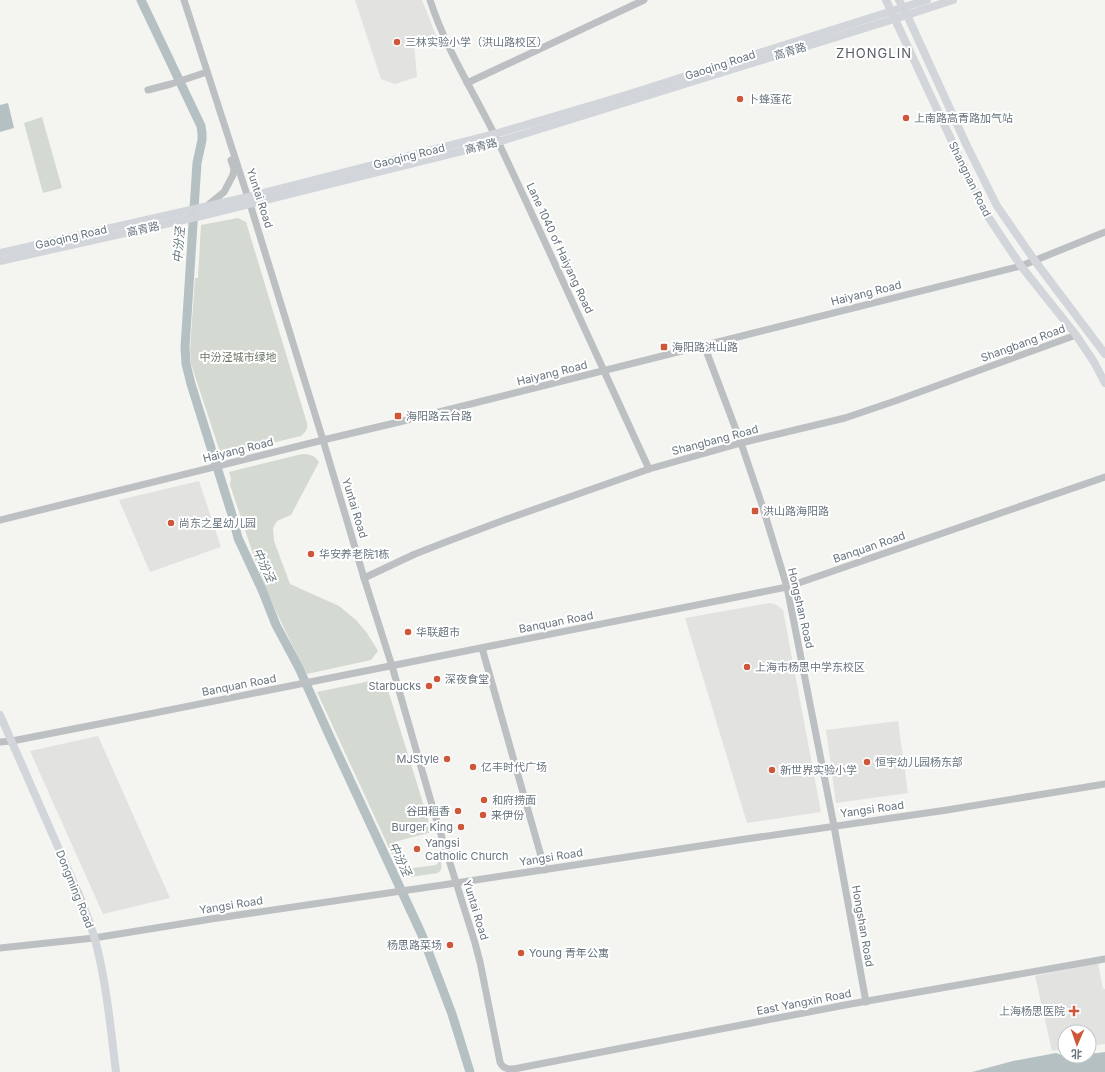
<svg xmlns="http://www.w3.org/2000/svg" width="1105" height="1072" viewBox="0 0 1105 1072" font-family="Inter,'Noto Sans SC',sans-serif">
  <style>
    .built { fill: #e2e3e1 }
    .green { fill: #d4d9d1 }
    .water { fill: #b5c0c3 }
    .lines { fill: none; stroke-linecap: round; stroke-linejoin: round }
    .river { stroke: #b5c0c3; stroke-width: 9 }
    .minor { stroke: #bcc0c2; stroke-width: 7 }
    .major { stroke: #d2d5d9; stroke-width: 8 }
    .poi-dot { fill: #cd5738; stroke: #fff; stroke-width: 1.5 }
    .labels { text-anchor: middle; stroke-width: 4; stroke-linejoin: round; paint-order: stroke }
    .poi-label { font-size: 11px; fill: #67747e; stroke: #fff; text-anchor: start }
    .street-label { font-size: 11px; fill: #67747e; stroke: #fff }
    .park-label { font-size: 11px; fill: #697665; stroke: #fff }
    .water-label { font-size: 12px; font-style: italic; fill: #63767b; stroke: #fff }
    .quarter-label { font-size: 13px; letter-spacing: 1px; fill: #545d65; stroke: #fff }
  </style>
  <rect width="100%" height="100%" fill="#f4f4f1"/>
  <!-- built -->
  <g class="built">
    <path d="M355,0h67l15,38 -23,7 3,32 -22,7 -14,-5z"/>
    <path d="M199,481l22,66 -71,25 -31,-72z"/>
    <path d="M770,603l7,2 6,5 38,202 -74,11 -62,-205z"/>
    <path d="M898,721l10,72 -72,10 -10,-73z"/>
    <path d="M98,736l72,162 -67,16 -73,-163z"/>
    <path d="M1098,963l5,26h2v55l-16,2v-14h-24v17l-13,2 -17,-75z"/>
  </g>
  <!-- green -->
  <g class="green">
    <path d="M42,117l20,71 -19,5 -19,-70z"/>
    <path d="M238,218l8,4 61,201c1,6 -1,9 -6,13l-80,19 -30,-91 -1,-14 5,-72h3l3,-53z"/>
    <path d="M302,454c9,0 13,2 17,8l-28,53 -14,6 -4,7 1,13 16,43 49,22 17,14 11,13 11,18 -7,9 -64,14c-16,-31 -31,-61 -44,-93 -12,-31 -22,-64 -33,-96l1,-7 -2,-6z"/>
    <path d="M375,680l8,2 4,5 45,145 -38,10 12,27 30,-4 3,-3v-6c2,7 5,13 -1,17l-35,5 -86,-186z"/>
  </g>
  <!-- water -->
  <g class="water">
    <path d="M8,103l6,25 -14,4v-27z"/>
    <path d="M1105,1052v20h-133l41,-11 43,-8 9,3h24v-2z"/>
  </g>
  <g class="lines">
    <!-- river -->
    <path class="river" d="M141,0l60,126 1,7v7l-5,23 -12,184 1,17 5,20 42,134 5,20 25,54 13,33 23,43 31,69 92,198 30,79 18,58"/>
    <!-- minor -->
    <g class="minor">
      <path d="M184,0l66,204 73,236 41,138 28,88 42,146 41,131 5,19 20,100c4,10 15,7 24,5l321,-62 260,-46"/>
      <path d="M430,0c17,53 49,100 72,150 50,106 98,213 147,319"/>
      <path d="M467,83l177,-83"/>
      <path d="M148,90l23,-6 36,-12"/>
      <path d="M207,206l17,-14 9,-17 1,-6 -3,-9"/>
      <path d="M704,345l37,98 22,65 24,79 47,239 32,176"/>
      <path d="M0,520l323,-80 76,-18 622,-156 84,-34"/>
      <path d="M364,578l51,-24 36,-14 56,-21 142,-50 92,-26 104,-25 50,-17 181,-66"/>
      <path d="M482,648l63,222"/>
      <path d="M0,742l12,-1 102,-20 673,-134 318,-110"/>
      <path d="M0,948l94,-10 117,-19 245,-36 283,-43 208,-30 158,-26"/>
    </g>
    <!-- major -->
    <g class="major">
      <path d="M886,0l99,212 36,54 55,69 18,27 11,21"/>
      <path d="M899,0l8,15 60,131 30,60 38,55 70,93"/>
      <path d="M0,253l248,-56 247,-63 128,-38 304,-96"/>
      <path d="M0,261l201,-45 297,-74 409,-127 46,-15"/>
      <path d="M0,715l80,182c8,20 15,39 19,59 9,38 12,77 17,116"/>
    </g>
  </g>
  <!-- markers -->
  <g class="poi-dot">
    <circle cx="397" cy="42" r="4"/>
    <circle cx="740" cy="99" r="4"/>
    <circle cx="906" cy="118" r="4"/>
    <rect x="660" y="343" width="8" height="8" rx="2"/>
    <rect x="394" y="412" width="8" height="8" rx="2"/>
    <rect x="751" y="507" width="8" height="8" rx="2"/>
    <circle cx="171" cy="523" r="4"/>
    <circle cx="311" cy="554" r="4"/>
    <circle cx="408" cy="632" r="4"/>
    <circle cx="747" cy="667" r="4"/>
    <circle cx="437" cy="679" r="4"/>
    <circle cx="429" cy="686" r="4"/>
    <circle cx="447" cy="759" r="4"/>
    <circle cx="867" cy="762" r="4"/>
    <circle cx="473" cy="767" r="4"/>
    <circle cx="772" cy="770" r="4"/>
    <circle cx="484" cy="800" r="4"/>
    <circle cx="458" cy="811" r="4"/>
    <circle cx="483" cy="815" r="4"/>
    <circle cx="461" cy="827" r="4"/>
    <circle cx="417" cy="849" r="4"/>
    <circle cx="450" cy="945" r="4"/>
    <circle cx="521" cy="953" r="4"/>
    <path d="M1072 1005h4v4h4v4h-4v4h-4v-4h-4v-4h4z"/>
  </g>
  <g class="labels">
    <!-- poi labels -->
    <g class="poi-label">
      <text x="405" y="46">三林实验小学（洪山路校区）</text>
      <text x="748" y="103">卜蜂莲花</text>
      <text x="914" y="122">上南路高青路加气站</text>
      <text x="672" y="351">海阳路洪山路</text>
      <text x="406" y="420">海阳路云台路</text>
      <text x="763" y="515">洪山路海阳路</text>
      <text x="179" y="527">尚东之星幼儿园</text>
      <text x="319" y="558">华安养老院1栋</text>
      <text x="416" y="636">华联超市</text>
      <text x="755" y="671">上海市杨思中学东校区</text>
      <text x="445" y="683">深夜食堂</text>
      <text x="421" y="690" text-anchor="end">Starbucks</text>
      <text x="439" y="763" text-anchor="end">MJStyle</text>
      <text x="875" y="766">恒宇幼儿园杨东部</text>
      <text x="481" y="771">亿丰时代广场</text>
      <text x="780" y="774">新世界实验小学</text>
      <text x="492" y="804">和府捞面</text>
      <text x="450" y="815" text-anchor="end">谷田稻香</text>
      <text x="491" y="819">来伊份</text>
      <text x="453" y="831" text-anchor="end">Burger King</text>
      <text x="425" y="847">Yangsi<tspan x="425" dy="13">Catholic Church</tspan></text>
      <text x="442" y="949" text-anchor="end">杨思路菜场</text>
      <text x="529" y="957">Young 青年公寓</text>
      <text x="1065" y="1015" text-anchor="end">上海杨思医院</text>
    </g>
    <!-- street labels -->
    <g class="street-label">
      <text transform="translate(790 51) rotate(-17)" y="4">高青路</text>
      <text transform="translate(720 65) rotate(-18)" y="4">Gaoqing Road</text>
      <text transform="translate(481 146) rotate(-14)" y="4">高青路</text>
      <text transform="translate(409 156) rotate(-14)" y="4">Gaoqing Road</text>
      <text transform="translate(970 179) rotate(64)" y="4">Shangnan Road</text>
      <text transform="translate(260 198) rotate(72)" y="4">Yuntai Road</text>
      <text transform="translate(143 229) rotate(-13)" y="4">高青路</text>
      <text transform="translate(71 237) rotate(-13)" y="4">Gaoqing Road</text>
      <text transform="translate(560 248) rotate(65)" y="4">Lane 1040 of Haiyang Road</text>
      <text transform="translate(866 293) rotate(-14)" y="4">Haiyang Road</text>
      <text transform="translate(1023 343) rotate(-20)" y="4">Shangbang Road</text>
      <text transform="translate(552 373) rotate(-14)" y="4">Haiyang Road</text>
      <text transform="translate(715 440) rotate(-15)" y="4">Shangbang Road</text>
      <text transform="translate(238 450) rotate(-14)" y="4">Haiyang Road</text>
      <text transform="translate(355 508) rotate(73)" y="4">Yuntai Road</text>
      <text transform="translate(869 547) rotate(-19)" y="4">Banquan Road</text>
      <text transform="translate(801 608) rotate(77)" y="4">Hongshan Road</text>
      <text transform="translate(556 622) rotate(-11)" y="4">Banquan Road</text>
      <text transform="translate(239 685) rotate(-11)" y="4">Banquan Road</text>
      <text transform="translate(872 809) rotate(-8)" y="4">Yangsi Road</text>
      <text transform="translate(551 857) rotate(-9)" y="4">Yangsi Road</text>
      <text transform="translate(75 889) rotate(68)" y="4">Dongming Road</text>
      <text transform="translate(231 905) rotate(-9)" y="4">Yangsi Road</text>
      <text transform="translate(476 910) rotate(73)" y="4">Yuntai Road</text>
      <text transform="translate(863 926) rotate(80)" y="4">Hongshan Road</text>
      <text transform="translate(804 1002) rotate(-11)" y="4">East Yangxin Road</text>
    </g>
    <!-- park labels -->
    <g class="park-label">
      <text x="238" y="361">中汾泾城市绿地</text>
    </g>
    <!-- water labels -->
    <g class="water-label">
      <text transform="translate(179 245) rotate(-86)" y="4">中汾泾</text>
      <text transform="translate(264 565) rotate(65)" y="4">中汾泾</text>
      <text transform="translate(400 859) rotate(65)" y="4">中汾泾</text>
    </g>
    <!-- quarter labels -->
    <g class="quarter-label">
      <text x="874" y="58">ZHONGLIN</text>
    </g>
  </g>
  <!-- north arrow -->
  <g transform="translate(1077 1044) rotate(182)"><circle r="19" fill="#ffffff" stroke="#c2c7cb"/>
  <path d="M0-3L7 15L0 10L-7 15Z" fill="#cd5738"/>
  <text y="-6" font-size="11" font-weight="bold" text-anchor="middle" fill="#67747e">北</text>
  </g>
</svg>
